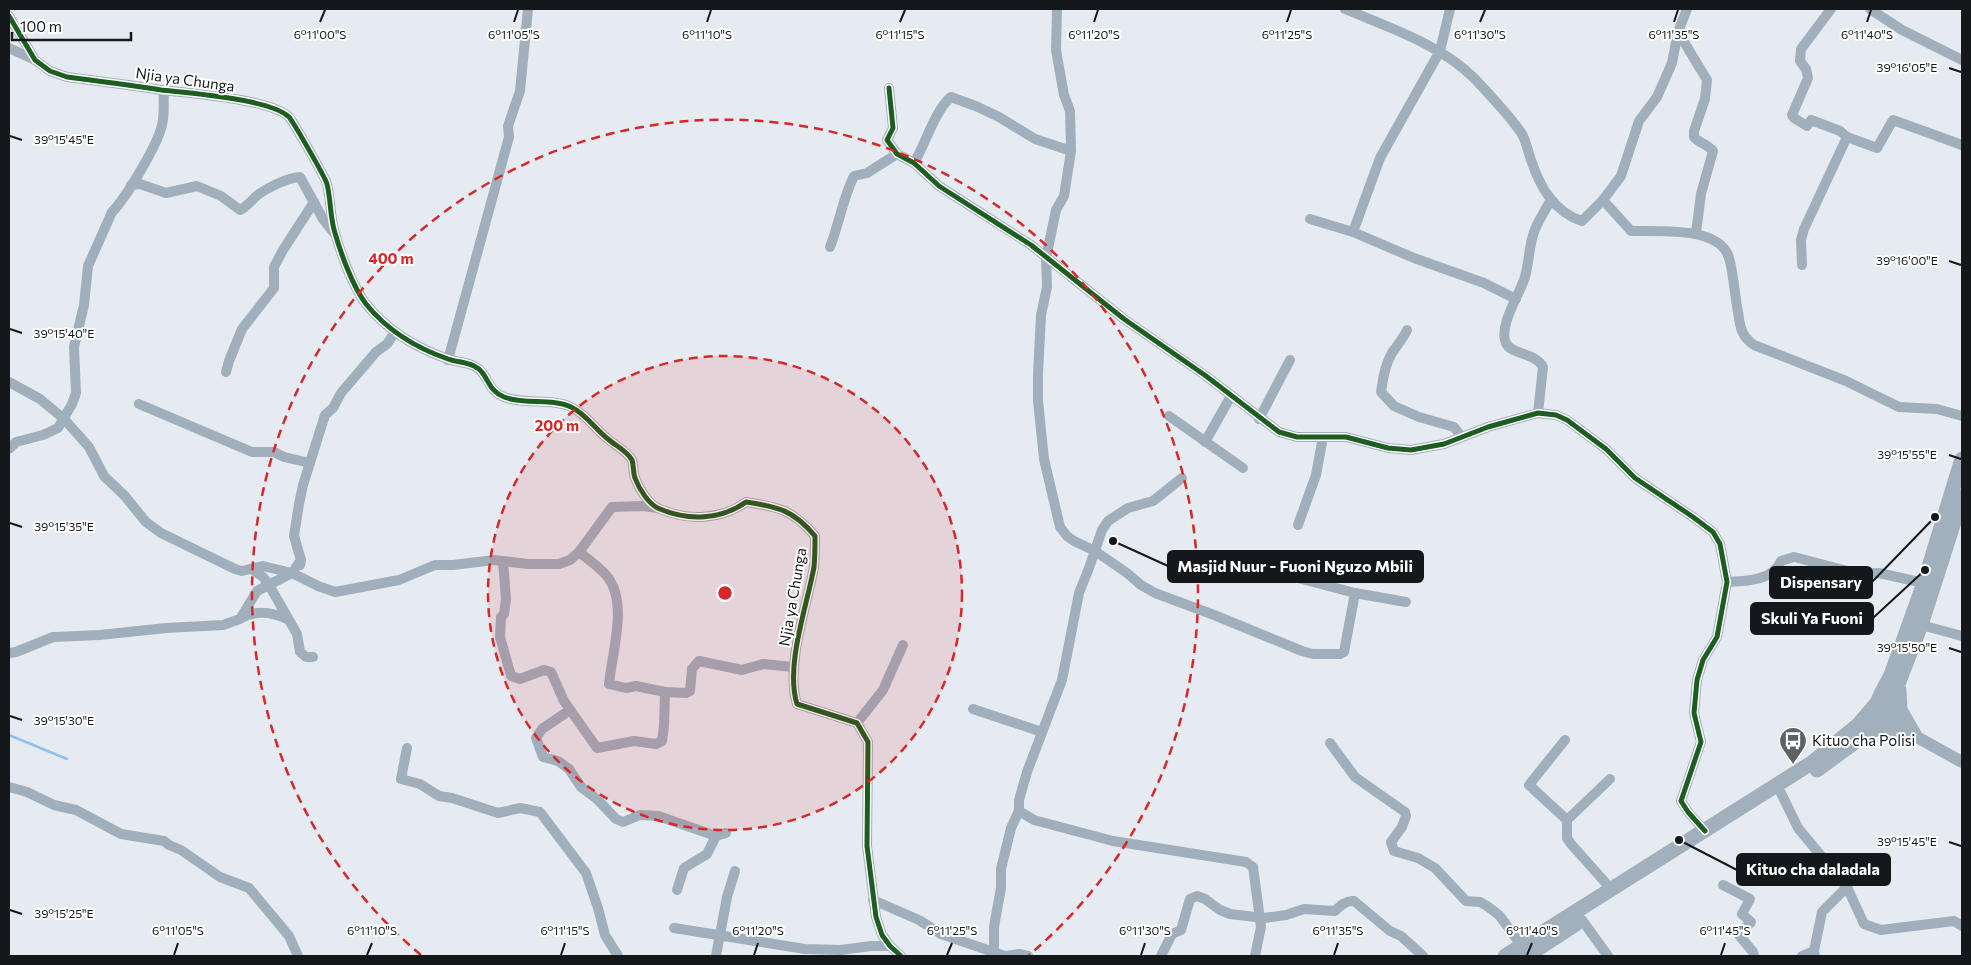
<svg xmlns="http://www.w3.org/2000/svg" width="1971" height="965" viewBox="0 0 1971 965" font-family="Commissioner,sans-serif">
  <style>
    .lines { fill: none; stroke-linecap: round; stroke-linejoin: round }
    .stream { stroke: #8ec0f0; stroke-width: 2.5 }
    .minor { stroke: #a1afbd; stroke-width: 10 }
    .tertiary { stroke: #a1afbd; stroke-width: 12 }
    .primary { stroke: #a2b0bd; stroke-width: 15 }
    .cycleway-casing { stroke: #fff; stroke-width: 8 }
    .cycleway { stroke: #1b5e20; stroke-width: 5 }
    .ticks { fill: none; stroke: #15181b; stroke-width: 2 }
    .ring { fill: none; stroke: #d62828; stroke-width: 2.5; stroke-dasharray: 9 6 }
    .labels { text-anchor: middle; stroke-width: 4; stroke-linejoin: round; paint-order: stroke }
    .street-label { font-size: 15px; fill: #15181b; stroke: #fff }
    .poi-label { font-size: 15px; fill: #15181b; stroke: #fff; text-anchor: start }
    .ticks-label { font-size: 12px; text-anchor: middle; fill: #15181b; stroke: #fff; stroke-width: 4; stroke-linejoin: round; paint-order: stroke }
    .centre { fill: #d62828; stroke: #fff; stroke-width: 2.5 }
    .ring-label { font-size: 15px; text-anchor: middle; font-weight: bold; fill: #d62828; stroke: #fff; stroke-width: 4; stroke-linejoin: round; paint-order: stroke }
    .leader { fill: none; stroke: #15181b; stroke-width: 2 }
    .callout-dot { fill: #15181b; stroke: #fff; stroke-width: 2 }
    .callout { fill: #15181b; stroke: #15181b; stroke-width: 2 }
    .callout-label { font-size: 16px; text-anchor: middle; font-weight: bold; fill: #fff }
  </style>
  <rect width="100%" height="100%" fill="#e6ebf1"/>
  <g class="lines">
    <!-- stream -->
    <path class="stream" d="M9,735l58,24"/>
    <!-- minor -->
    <g class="minor">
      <path d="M1057,9l-1,41 8,45 6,16 1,40 -7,45 -8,14 -10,48 1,29 -6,28 -3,59v27l6,58 16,68 7,9 7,5 21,10 32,22 14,12 14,8 59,22 88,36 11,3h27l4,-2 11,-59"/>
      <path d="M1345,9c43,18 97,36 130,70 15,16 35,37 47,55 4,7 6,18 9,26 9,27 23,52 51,61l21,-21 28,31c26,1 85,-5 97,24 5,12 7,43 10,57 2,15 3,24 16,33l92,36 53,26 38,2 25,7"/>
      <path d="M1450,9l-10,42 -60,107 -27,74 61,26 70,25 32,16"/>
      <path d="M1687,9l-9,23 29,48 -2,19 -11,32v6c5,6 13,7 19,14l-12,43 -5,39"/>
      <path d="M1870,9l32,21 60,30"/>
      <path d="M9,16l26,44 15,11 17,6c31,4 63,8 94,13 27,3 110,9 128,27 5,6 36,60 38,67 4,16 3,34 8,49 6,21 18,54 31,71 21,26 50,44 82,55 8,3 19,3 26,7 15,7 12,24 30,31 20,8 49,1 67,10 15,7 24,22 37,32 8,7 19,12 24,21 2,6 1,13 3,18 4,11 14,27 25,31 28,12 61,11 86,-7 33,5 47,8 69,34 0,10 0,21 -1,31 -7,39 -29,99 -17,137l60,19 11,19 -1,104 9,71 6,18 8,11 11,10"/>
      <path d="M9,48l26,12"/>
      <path d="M889,88l4,40 -6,12 10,14 17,9 25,23 92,59 93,74 82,57 73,56 18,5h49l42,11 23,2 33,-6 44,-17 50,-14 18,2 11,5 39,29 29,29 58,39 20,15 7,12 7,38 -10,55 -14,23 -6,20 -3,33 7,29 -20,59 7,11 17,19"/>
      <path d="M1847,137l30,11 16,-28 69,25"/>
      <path d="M914,163c11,-18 21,-53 37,-66l27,10 21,10 36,22 36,12"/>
      <path d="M131,185l9,-1 26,9 31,-7 24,10 19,14c8,-4 12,-11 19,-16 10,-7 28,-16 41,-17l23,42 11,14"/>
      <path d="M1603,200l18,-24 18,-55 18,-24 15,-34 6,-31"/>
      <path d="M1310,219l43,13"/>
      <path d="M830,247c9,-23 13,-49 24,-71l13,-3 30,-19"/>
      <path d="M1802,265l-1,-25 3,-11 43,-92 -7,-6 -29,-11 -4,6 -13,-8 -2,-3 16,-37 -2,-9 -6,-8 1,-12 30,-40"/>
      <path d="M1407,330c-4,9 -10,15 -15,23 -7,12 -9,26 -11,39l13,14 25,11 35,10 8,10"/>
      <path d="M448,360l61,-223 -1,-11 12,-35 8,-82"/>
      <path d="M226,372l3,-11 13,-32 32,-41v-21l9,-17 31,-48"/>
      <path d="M9,382l31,17 24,20 25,28 15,29 20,19 22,27 15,11 74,36 7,2 21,-5 29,7 26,13 17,6 64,-12 36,-15h18l41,-5 34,4h31l11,-4 9,-8 33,-45 31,-1 14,2"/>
      <path d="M139,404l113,48h22l10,5 26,6"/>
      <path d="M1538,413l5,-46c-8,-15 -32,-12 -37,-24 -8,-17 14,-49 19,-66 4,-15 4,-31 9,-45 4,-11 11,-21 16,-31"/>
      <path d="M1169,416l74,52"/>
      <path d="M1259,419l31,-59"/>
      <path d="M1205,442l26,-46"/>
      <path d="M9,449l7,-7 27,-7 15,-7 14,-24 4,-11 -2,-46 10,-42 4,-39 24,-54c14,-14 46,-68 50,-87 3,-11 1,-24 2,-35"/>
      <path d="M1298,525l18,-50 7,-38"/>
      <path d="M579,552c9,7 19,14 27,23 23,26 6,77 3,109l17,4 10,-2 29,6 21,1 4,-2 2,-22 7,-8 43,9 21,-6 30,3"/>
      <path d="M503,562l3,37 -2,15 -3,3 -1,20 11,39 9,3 24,-9 7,2 13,29 33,47 37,-7 22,3 6,-3 2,-15 1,-34"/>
      <path d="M300,565l1,-5 -7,-24 5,-32 4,-19 22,-70 8,-7 8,-15 35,-41 11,-8 8,-12"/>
      <path d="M252,569l11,8 6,8 28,49 3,18 6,5h7"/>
      <path d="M1275,572l80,21 51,9"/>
      <path d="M1727,582c20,-1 45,-1 54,-21l13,-4 65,17 20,-1 45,10"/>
      <path d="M241,618c15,-8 31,-6 46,1"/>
      <path d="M1921,625l41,11"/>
      <path d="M9,653l7,-1 37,-15 47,-2 66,-7 57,-3 17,-6 17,-28 35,-18 9,-13"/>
      <path d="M973,709l69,23"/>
      <path d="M570,710l-28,19 -6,9 7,19 15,4 11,8 12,18 16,12 19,20 7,3 17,-7 18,1 58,20 10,-3"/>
      <path d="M857,723l26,-33 20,-45"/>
      <path d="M1565,740l-36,45 38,35v18l4,6 41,46"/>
      <path d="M1330,743l25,34 50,35 1,4 -4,11 -11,15 3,9 24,7 17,10 31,33 14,1 7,4 12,9 25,34"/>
      <path d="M407,748l-6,31 19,5 19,12 13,2 46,15 22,-5 20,4 46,61 12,35 7,27 13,21"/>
      <path d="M9,787l18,5 27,13 22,5 45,24 43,7 5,4 12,5 39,27 29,11 40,48 9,20"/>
      <path d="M1781,793l17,35 49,59 17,37 17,6 73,-9 8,5"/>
      <path d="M1019,811l15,9 79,21 133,21 7,5 8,60 -6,29"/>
      <path d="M1567,820l43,-41"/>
      <path d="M1723,885l27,14 -8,15 9,8 -12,13 14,17 1,4"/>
      <path d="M677,890l7,-22 23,-14 9,-18"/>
      <path d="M873,900l46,20 22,14 64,22"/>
      <path d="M1582,920l26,36"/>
      <path d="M674,928l131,21 36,1 30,-4h19"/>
      <path d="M716,956l11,-59 8,-26"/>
      <path d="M992,956l2,-5v-24l7,-39v-19l10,-41 8,-17v-11l8,-28 35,-92 17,-87 10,-25 13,-38 6,-9 20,-13 25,-7 29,-23"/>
      <path d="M1007,956l12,-2 9,2"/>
      <path d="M1161,956l11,-22 9,-4 9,-31 7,-3 8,3 15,11 10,4 34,4 22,-3 18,-6 31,2c5,-5 11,-11 19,-10l36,30 11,5 22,20"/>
      <path d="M1802,956l12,-5"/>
      <path d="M1815,956l-1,-5 8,-39 25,-25"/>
    </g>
    <!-- tertiary -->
    <path class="tertiary" d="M1880,706l35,30 47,26"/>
    <!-- primary -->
    <g class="primary">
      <path d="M1899,690l1,20 15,26"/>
      <path d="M1870,731c18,-7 28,-2 45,5"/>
      <path d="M1817,770l53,-39 17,-19 34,-87 41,-128"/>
      <path d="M1505,956l308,-194 46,-38 18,-21 4,-9 10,-19 33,-92 38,-124"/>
      <path d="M1527,956l49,-32"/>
    </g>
    <defs>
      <g id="cycleway">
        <path d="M9,16l26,44 15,11 17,6c31,4 63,8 94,13 27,3 110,9 128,27 5,6 36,60 38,67 4,16 3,34 8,49 6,21 18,54 31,71 21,26 50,44 82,55 8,3 19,3 26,7 15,7 12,24 30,31 20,8 49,1 67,10 15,7 24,22 37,32 8,7 19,12 24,21 2,6 1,13 3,18 4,11 14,27 25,31 28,12 61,11 86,-7 33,5 47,8 69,34 0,10 0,21 -1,31 -7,39 -29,99 -17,137l60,19 11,19 -1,104 9,71 6,18 8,11 11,10"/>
        <path d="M889,88l4,40 -6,12 10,14 17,9 25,23 92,59 93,74 82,57 73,56 18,5h49l42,11 23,2 33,-6 44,-17 50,-14 18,2 11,5 39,29 29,29 58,39 20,15 7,12 7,38 -10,55 -14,23 -6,20 -3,33 7,29 -20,59 7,11 17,19"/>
      </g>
    </defs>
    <!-- cycleway casing -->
    <use href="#cycleway" class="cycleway-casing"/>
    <!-- cycleway -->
    <use href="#cycleway" class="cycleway"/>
  </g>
  <!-- ticks -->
  <path class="ticks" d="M320,22l5,-12M514,22l4,-12M707,22l4,-12M900,22l5,-12M1094,22l4,-12M1287,22l4,-12M1480,22l5,-12M1674,22l4,-12M1867,22l4,-12M1949,68l12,4M10,136l12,4M1949,261l12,4M10,329l12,4M1949,455l12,4M10,523l12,4M1949,648l12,4M10,716l12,4M1949,842l12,4M10,910l12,4M174,955l4,-12M367,955l5,-12M561,955l4,-12M754,955l4,-12M947,955l5,-12M1141,955l4,-12M1334,955l4,-12M1527,955l5,-12M1721,955l4,-12"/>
  <!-- distance rings -->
  <circle cx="725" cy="593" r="237" fill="#d62828" fill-opacity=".12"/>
  <g class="ring">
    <circle cx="725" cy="593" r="237"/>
    <path d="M421 955A473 473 0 1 1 1029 955"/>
  </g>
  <!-- icons -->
  <defs>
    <symbol id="bus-pin" viewBox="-11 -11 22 30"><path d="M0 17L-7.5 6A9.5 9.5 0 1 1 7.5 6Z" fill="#5e6266" stroke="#fff"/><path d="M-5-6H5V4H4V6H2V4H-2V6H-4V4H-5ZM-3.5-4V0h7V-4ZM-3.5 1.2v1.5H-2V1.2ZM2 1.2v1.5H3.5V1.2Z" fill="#fff"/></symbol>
  </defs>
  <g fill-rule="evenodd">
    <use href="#bus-pin" x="1777" y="725" width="32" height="43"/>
  </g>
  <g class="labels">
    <!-- street labels -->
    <g class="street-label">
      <text transform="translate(185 80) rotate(8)" y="5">Njia ya Chunga</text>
      <text transform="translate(793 597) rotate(-80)" y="5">Njia ya Chunga</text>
    </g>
    <!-- poi labels -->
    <g class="poi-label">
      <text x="1812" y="746">Kituo cha Polisi</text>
    </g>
  </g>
  <g class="ticks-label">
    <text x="320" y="39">6°11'00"S</text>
    <text x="514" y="39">6°11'05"S</text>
    <text x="707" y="39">6°11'10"S</text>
    <text x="900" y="39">6°11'15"S</text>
    <text x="1094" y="39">6°11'20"S</text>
    <text x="1287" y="39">6°11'25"S</text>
    <text x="1480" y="39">6°11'30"S</text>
    <text x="1674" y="39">6°11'35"S</text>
    <text x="1867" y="39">6°11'40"S</text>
    <text x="1907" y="72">39°16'05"E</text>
    <text x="64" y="144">39°15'45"E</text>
    <text x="1907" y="265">39°16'00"E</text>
    <text x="64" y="338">39°15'40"E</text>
    <text x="1907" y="459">39°15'55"E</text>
    <text x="64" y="531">39°15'35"E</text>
    <text x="1907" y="652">39°15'50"E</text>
    <text x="64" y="725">39°15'30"E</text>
    <text x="1907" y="846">39°15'45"E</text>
    <text x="64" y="918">39°15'25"E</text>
    <text x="178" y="935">6°11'05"S</text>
    <text x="372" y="935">6°11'10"S</text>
    <text x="565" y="935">6°11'15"S</text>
    <text x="758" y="935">6°11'20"S</text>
    <text x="952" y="935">6°11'25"S</text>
    <text x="1145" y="935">6°11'30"S</text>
    <text x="1338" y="935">6°11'35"S</text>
    <text x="1532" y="935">6°11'40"S</text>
    <text x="1725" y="935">6°11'45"S</text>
  </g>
  <circle cx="725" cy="593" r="8" class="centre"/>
  <g class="ring-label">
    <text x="391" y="264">400 m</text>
    <text x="557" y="431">200 m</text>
  </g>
  <!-- callouts -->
  <path class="leader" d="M1113 541L1168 566M1935 517L1872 582M1925 570L1873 618M1679 840L1737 870"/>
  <g class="callout-dot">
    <circle cx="1113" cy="541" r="5"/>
    <circle cx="1935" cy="517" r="5"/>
    <circle cx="1925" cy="570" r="5"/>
    <circle cx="1679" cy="840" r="5"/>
  </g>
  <g class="callout">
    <rect x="1168" y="551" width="255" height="31" rx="5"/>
    <rect x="1770" y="567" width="102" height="31" rx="5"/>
    <rect x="1751" y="603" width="122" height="31" rx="5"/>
    <rect x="1737" y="854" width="153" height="31" rx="5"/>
  </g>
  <g class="callout-label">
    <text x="1295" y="572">Masjid Nuur - Fuoni Nguzo Mbili</text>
    <text x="1821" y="588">Dispensary</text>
    <text x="1812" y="624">Skuli Ya Fuoni</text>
    <text x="1813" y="875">Kituo cha daladala</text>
  </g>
  <!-- border -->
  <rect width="1971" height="965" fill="none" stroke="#15181b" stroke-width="20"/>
  <!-- scale -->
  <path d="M12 32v8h119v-8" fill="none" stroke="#15181b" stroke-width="2.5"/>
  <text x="20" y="32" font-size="15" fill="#15181b" stroke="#ffffff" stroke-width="4" paint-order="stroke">100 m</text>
</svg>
